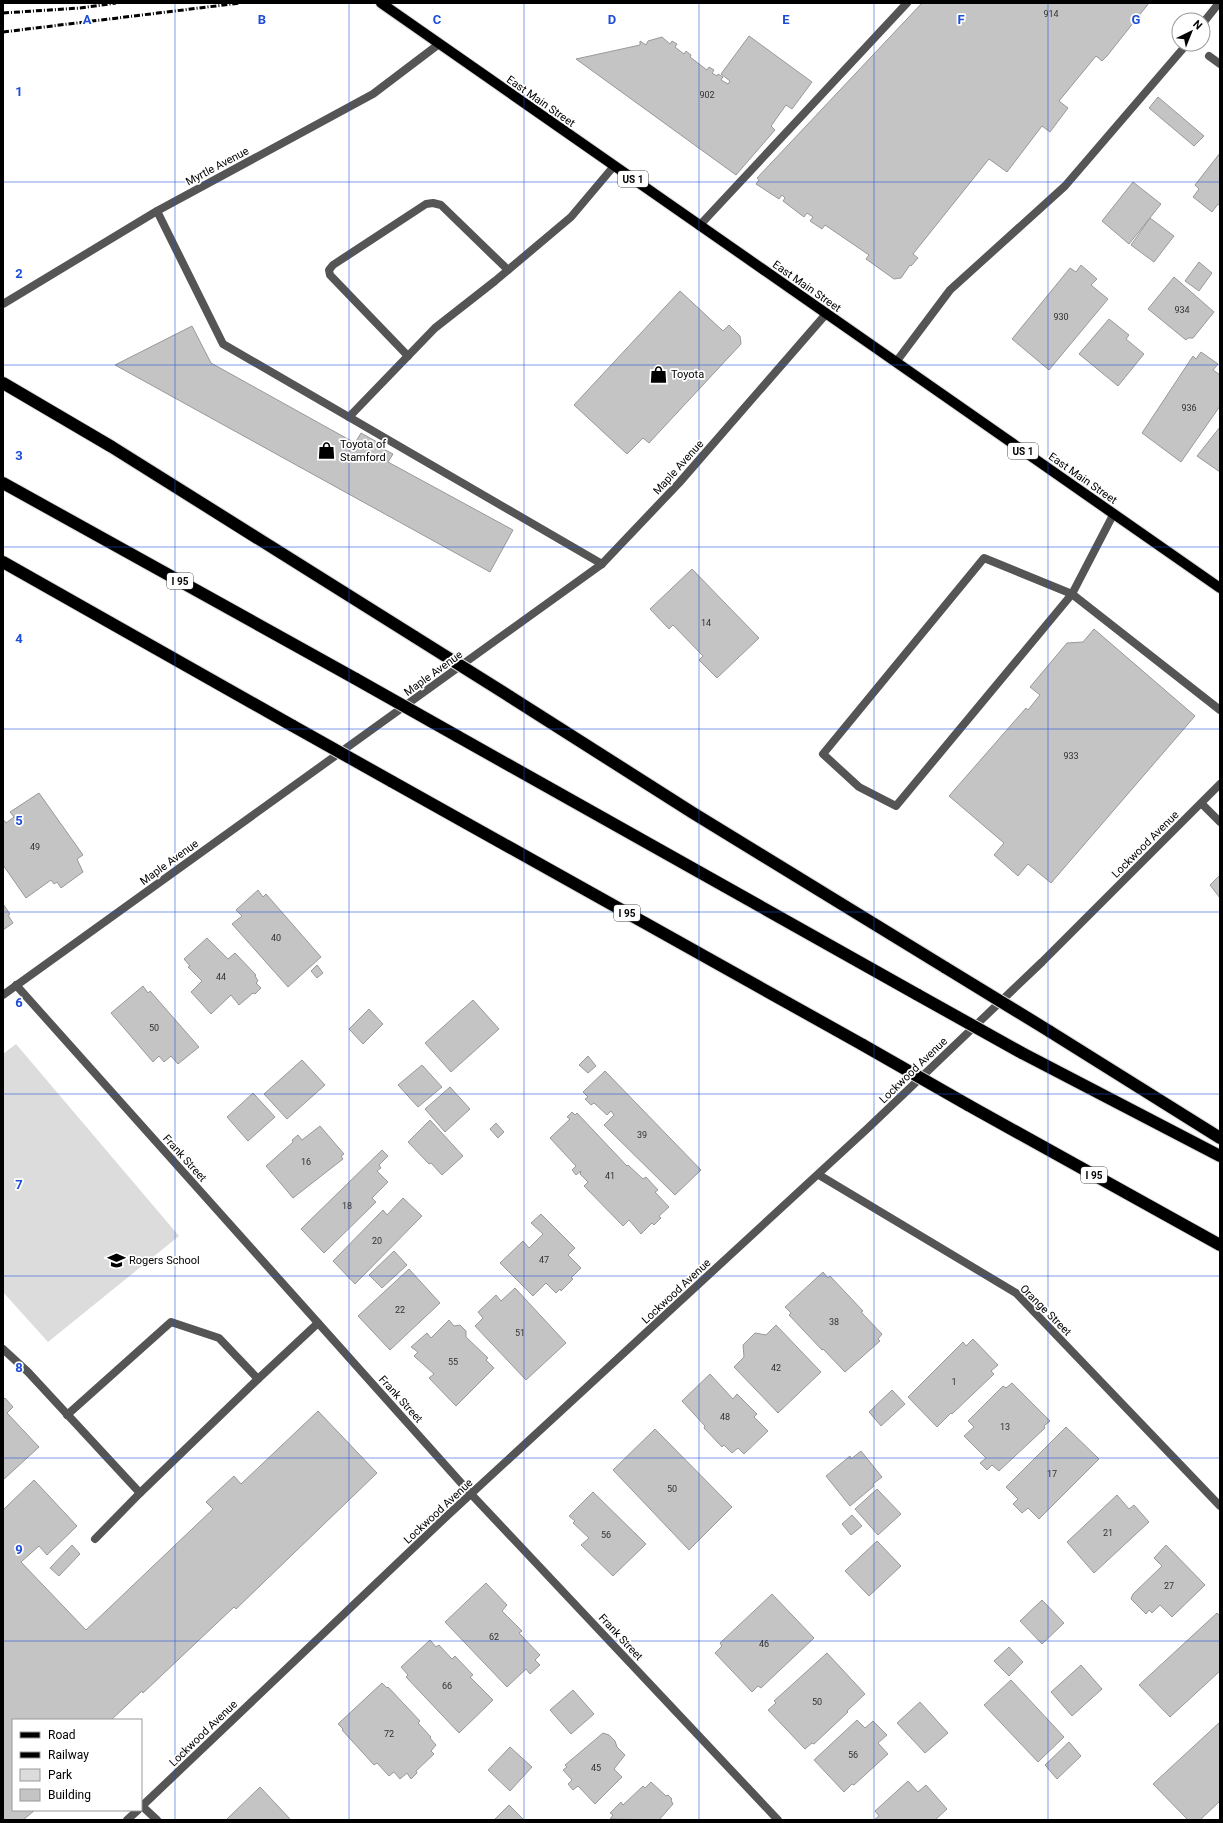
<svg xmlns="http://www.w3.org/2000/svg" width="1223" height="1823" viewBox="0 0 1223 1823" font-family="Roboto,sans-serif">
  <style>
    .green { fill: #dcdcdc }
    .building { fill: #c4c4c4; stroke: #999 }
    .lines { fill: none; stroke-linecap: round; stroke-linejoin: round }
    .primary-casing { stroke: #dbdbdb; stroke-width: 12 }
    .motorway-casing { stroke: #dbdbdb; stroke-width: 14 }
    .service { stroke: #555; stroke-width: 8 }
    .minor { stroke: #555; stroke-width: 8 }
    .tertiary { stroke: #555; stroke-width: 8 }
    .primary { stroke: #000; stroke-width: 10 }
    .motorway { stroke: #000; stroke-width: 12 }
    .rail { stroke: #000; stroke-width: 3; stroke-dasharray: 6 2 1 2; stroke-linecap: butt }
    .motorway-bridge-casing { stroke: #dbdbdb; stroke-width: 14; stroke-linecap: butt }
    .motorway-bridge { stroke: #000; stroke-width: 12 }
    .grid { fill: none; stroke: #1d4ed8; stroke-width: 1; stroke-opacity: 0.55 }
    .labels { text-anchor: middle; stroke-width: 3.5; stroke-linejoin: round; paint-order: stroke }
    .number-label { font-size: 9px; fill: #313131 }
    .shield { fill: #fff; stroke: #4c4c4c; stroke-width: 1 }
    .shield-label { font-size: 10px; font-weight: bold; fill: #000 }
    .street-label { font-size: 11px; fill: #000; stroke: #fff }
    .poi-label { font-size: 11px; fill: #000; stroke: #fff; text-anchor: start }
    .grid-label { font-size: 13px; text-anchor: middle; font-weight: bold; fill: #1d4ed8; stroke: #fff; stroke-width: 3.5; stroke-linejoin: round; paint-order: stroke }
  </style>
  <rect width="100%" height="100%" fill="#fff"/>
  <!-- green -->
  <path class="green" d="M16,1044l163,192 -131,106 -45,-50v-238z"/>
  <!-- building -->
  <g class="building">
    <path d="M922,3h227l-42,53 -5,5 -6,-5 -37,45 9,7 -18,24 -8,-6 -35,46 -18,-13 -76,95 5,4 -7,8 -1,-1 -9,13 -7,1 -28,-20 3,-4 -44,-30 -3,4 -12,-8 3,-4 -6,-4 -3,4 -21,-16 2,-3 -3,-3 -3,4 -23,-15 3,-4 -2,-2z"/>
    <path d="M749,36l63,46 -20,27 -6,-4 -15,21 4,4 -39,45 -160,-116 64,-14v-4l6,4 2,-4 14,-4 8,7 2,-3 5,3 -2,3 9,7 2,-3 5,4 -1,2 17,13 2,-3 5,3 -2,3 5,3 1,-2 5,3 -2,3 7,4 2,-3 -9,-7z"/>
    <path d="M1158,97l46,39 -10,10 -45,-38z"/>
    <path d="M1220,153v52l-2,-1 -6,8 -19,-15 6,-8 -4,-4z"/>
    <path d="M1133,182l28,22 -32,40 -27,-23z"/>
    <path d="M1150,218l24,18 -20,26 -23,-17z"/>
    <path d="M1199,262l13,11 -13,18 -14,-10z"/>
    <path d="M1081,265l16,14 -6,6 17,14 -59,71 -37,-31 58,-71 6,4z"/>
    <path d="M1174,277l40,35 -21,26h-5l-2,2 -38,-31z"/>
    <path d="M680,291l43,40 6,-6 11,11 1,8 -92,99 -6,-5 -16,16 -53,-49z"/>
    <path d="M1109,319l20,16 -3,4 18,15 -26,32 -39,-32z"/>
    <path d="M192,326l19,37 144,80 6,-10 16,9 -1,3 17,9 -5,8 125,68 -23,42 -375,-207z"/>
    <path d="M1201,352l17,12 -5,6 7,5v31l-39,56 -39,-29 51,-77 3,3z"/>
    <path d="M1220,427v45l-23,-16z"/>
    <path d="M692,569l67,69 -42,40 -18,-18 4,-4 -30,-31 -4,4 -19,-20z"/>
    <path d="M1094,629l101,87 -144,167 -23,-19 -10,12 -24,-21 10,-12 -55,-47 77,-88 2,2 12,-15 -10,-8 37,-44 16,-1z"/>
    <path d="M39,793l44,62 -6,4 6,13 -22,16 -4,-6 -3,2 -3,-4 -25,18 -23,-33v-46l3,4 8,-6 -4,-5z"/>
    <path d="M1220,875v23l-10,-13z"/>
    <path d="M258,890l5,7 3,-3 55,63 -33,30 -56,-63 10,-8 -6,-6z"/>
    <path d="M3,904l7,10 -2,1 5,8 -10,7z"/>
    <path d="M207,938l21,21 7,-6 21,22 -1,1 3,5 -2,2 5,5 -6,6 -2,-1 -14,12 -8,-10 -20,19 -20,-22 11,-11 -14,-14 2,-1 -6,-7z"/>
    <path d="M317,965l6,8 -6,5 -6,-7z"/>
    <path d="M143,986l5,7 2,-2 49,56 -21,17 -7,-8 -7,6 -5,-6 -6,6 -42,-49z"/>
    <path d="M473,1000l26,29 -48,43 -26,-29z"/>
    <path d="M369,1009l14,15 -20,20 -14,-15z"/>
    <path d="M588,1056l8,10 -8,7 -9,-8z"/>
    <path d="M302,1060l23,25 -38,34 -23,-25z"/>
    <path d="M422,1065l20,22 -24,20 -20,-22z"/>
    <path d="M605,1071l96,99 -26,25 -71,-70 10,-10 -3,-4 -4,4 -13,-12 -3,2 -6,-6 3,-2 -5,-5z"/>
    <path d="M450,1087l20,22 -25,23 -20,-23z"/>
    <path d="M253,1093l22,24 -27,24 -21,-24z"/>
    <path d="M572,1112l3,3 2,-2 50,53 1,-1 15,14 3,-2 12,13 -3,2 14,15 -10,9 2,2 -7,7 -2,-2 -11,11 -12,-14 -6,6 -39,-40 4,-4 -8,-8 1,-3 -5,4 -4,-5 4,-4 -26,-28 20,-19 -3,-2z"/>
    <path d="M430,1120l33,36 -21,19 -11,-12 -2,1 -21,-22z"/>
    <path d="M496,1123l8,9 -6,6 -8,-9z"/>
    <path d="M320,1126l24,28 -3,2 2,3 -50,39 -27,-32 27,-24 -1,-2 6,-5 4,5z"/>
    <path d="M382,1150l6,6 -9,9 2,3 -4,3 11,11 -16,16 4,4 -52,51 -23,-24z"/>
    <path d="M403,1198l19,18 -67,68 -22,-23 50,-51 4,5z"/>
    <path d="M541,1214l34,34 -7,7 13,13 -10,10 2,1 -12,12 -1,-2 -4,4 -10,-10 -13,13 -33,-33 23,-22 6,7 14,-14 -12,-11z"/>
    <path d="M394,1251l13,14 -25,23 -13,-13z"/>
    <path d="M409,1269l31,34 -50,47 -32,-34z"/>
    <path d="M823,1272l5,6 2,-2 33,35 -2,1 21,22 -4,5 2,2 -35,31 -22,-23 -1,1 -33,-35 2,-2 -6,-6z"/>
    <path d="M515,1288l51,55 -40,37 -51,-54 8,-8 -5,-6 18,-17 5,6z"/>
    <path d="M449,1320l5,6 6,-1 6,6v6l22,21 -2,2 8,8 -38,38 -27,-28 5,-4 -20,-18 4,-4 -7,-5 16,-14 4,5z"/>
    <path d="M776,1325l45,47 -43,41 -44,-46 10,-10 -1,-12 12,-12 11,2z"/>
    <path d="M973,1339l25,26 -7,6 3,3 -42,40 -1,-1 -14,14 -29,-30 55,-55 3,4z"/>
    <path d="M710,1374l23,25 4,-5 20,20 -3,3 14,14 -24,23 -6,-6 -6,5 -8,-8 -2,2 -18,-19 1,-2 -23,-25z"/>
    <path d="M1012,1383l38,38 -6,5 1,2 -46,43 -7,-6 -5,5 -7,-7 6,-5 -22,-22 10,-9 -6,-6 35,-35 3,2z"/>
    <path d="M892,1390l13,14 -24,22 -12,-14z"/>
    <path d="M5,1398l8,9 -6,6 32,34 -36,33v-80z"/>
    <path d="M318,1411l59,62 -141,136 -2,-2 -91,86 -1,-2 -31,29h-98v90h22l-12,10h-20v-310l31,-30 43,46 -30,29 -8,-9 -18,16 65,68 127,-121 -7,-7 28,-26 7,8z"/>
    <path d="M1066,1427l33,32 -60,60 -11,-11 -6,5 -9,-9 5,-5 -12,-12z"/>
    <path d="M655,1429l77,78 -43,43 -76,-80z"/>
    <path d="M861,1451l21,26 -9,7 1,2 -24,20 -24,-30 24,-20 1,3z"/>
    <path d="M877,1489l24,25 -23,21 -23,-26z"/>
    <path d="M593,1492l53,52 -33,32 -32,-31 8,-7 -16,-15 2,-2 -6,-5z"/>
    <path d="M1117,1495l12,14 5,-4 15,17 -55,51 -27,-31z"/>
    <path d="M852,1515l10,11 -11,9 -9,-11z"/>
    <path d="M877,1541l24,25 -32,30 -24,-25z"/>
    <path d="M72,1545l8,9 -21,22 -9,-8z"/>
    <path d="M1166,1545l39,40 -33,32 -12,-12 -8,8 -3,-3 -3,4 -15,-15 2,-5 29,-28 -8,-8z"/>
    <path d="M486,1583l21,22 -5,6 20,20 -3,2 21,22 -5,5 5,5 -10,9 -4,-5 -19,18 -62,-65z"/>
    <path d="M772,1594l42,44 -53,50 -3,-2 -6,6 -37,-39 7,-7 -2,-3z"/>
    <path d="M1042,1600l22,23 -22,21 -22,-23z"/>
    <path d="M1217,1613l3,3v55l-50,46 -31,-32z"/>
    <path d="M430,1640l6,7 3,-2 13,14 3,-3 18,19 -3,2 23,23 -34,33 -53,-56 2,-2 -7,-8z"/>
    <path d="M1009,1647l14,15 -14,14 -15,-15z"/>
    <path d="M827,1653l38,41 -18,17 1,1 -34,32 -2,-1 -7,6 -37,-39 8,-7 -2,-2z"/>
    <path d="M1081,1665l21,24 -30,27 -21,-24z"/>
    <path d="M1011,1680l53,57 -26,25 -54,-57z"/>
    <path d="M382,1683l5,5 1,-1 32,34 -2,2 13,14 -1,1 6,7 -5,6 3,3 -18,17 1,2 -6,6 -4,-6 -7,6 -6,-7 -5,4 -12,-13 -3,2 -32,-35 1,-1 -5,-5z"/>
    <path d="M573,1690l21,24 -23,20 -21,-24z"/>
    <path d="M920,1702l28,31 -23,20 -28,-30z"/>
    <path d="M857,1720l8,8 8,-7 14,14 -9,8 10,11 -34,31 -2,-1 -8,8 -30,-32z"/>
    <path d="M1220,1722v79l-20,19h-12l-35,-36z"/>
    <path d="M603,1733l6,2 6,6 2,6 8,8 -11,14 8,8 -27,27 -17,-18 -5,4 -5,-6 4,-4 -9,-10 4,-3 -2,-2z"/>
    <path d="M1069,1742l12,14 -24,23 -12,-14z"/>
    <path d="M510,1747l22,20 -22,24 -22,-21z"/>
    <path d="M908,1781l10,11 8,-7 21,24 -12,11h-61l5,-4 -4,-5z"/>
    <path d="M651,1782l15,14 2,-1 4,4 -1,1 2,4 -14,16 -49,-1 3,-4 -3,-2 11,-11 2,3 20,-19 2,2z"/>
    <path d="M260,1787l31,33h-65z"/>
    <path d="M509,1805l15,15h-30z"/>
  </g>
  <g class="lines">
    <defs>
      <path id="primary" d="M381,3l839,585"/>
      <g id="motorway">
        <path d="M3,383l109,64 303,190"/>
        <path d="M3,483l353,196"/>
        <path d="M3,562l290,164"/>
        <path d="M509,696l184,117 253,155"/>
        <path d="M457,736l461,259"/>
        <path d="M391,781l472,264"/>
        <path d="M1049,1031l171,107"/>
        <path d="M1022,1053l198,103"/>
        <path d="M968,1105l252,140"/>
      </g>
    </defs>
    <!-- primary casing -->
    <use href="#primary" class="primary-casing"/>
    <!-- motorway casing -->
    <use href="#motorway" class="motorway-casing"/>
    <!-- service -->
    <g class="service">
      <path d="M1203,23l16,-20"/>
      <path d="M157,211l66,133 379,220"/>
      <path d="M699,226l208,-223"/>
      <path d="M408,356l-78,-81 -1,-5 4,-5 93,-61 7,-1 8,2 67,65"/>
      <path d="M896,362l54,-72 115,-104 122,-142"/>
      <path d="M349,417l86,-89 60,-47 76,-64 43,-51"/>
      <path d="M1113,515l-41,79 -176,212 -37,-19 -36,-33 161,-196 88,36 148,116"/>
      <path d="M1202,804l18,18"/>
      <path d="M3,1349l25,23 112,121 118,-114"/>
      <path d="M67,1415l104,-93 48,16 39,41 60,-56"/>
      <path d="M95,1539l45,-46"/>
    </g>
    <!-- minor -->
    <g class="minor">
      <path d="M1209,56l11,8"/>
      <path d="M16,985l455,509 307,326"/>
      <path d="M3,995l599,-431 77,-81 147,-169"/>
      <path d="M819,1175l197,118 204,213"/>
      <path d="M142,1806l15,14"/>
    </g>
    <!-- tertiary -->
    <g class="tertiary">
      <path d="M3,304l154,-93 216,-117 66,-50"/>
      <path d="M141,1807l307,-292 420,-387 174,-166 178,-178"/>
      <path d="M127,1820l11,-10"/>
    </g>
    <!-- primary -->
    <use href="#primary" class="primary"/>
    <!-- motorway -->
    <use href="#motorway" class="motorway"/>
    <!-- rail -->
    <g class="rail">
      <path d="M3,13l77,-5 36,-5"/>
      <path d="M3,32l237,-29"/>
    </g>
    <defs>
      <g id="motorway-bridge">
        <path d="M415,637l94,59"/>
        <path d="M356,679l101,57"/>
        <path d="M293,726l98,55"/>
        <path d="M946,968l103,63"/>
        <path d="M918,995l104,58"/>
        <path d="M863,1045l105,60"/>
      </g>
    </defs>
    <!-- motorway-bridge casing -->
    <use href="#motorway-bridge" class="motorway-bridge-casing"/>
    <!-- motorway-bridge -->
    <use href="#motorway-bridge" class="motorway-bridge"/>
  </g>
  <!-- grid -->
  <path class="grid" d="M175,3v1817M349,3v1817M524,3v1817M699,3v1817M874,3v1817M1048,3v1817M3,182h1217M3,365h1217M3,547h1217M3,729h1217M3,912h1217M3,1094h1217M3,1276h1217M3,1458h1217M3,1641h1217"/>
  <!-- icons -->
  <defs>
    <symbol id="shop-bare" viewBox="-9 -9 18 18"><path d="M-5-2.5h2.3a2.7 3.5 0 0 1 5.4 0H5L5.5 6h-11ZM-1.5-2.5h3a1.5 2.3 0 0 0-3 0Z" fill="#000" stroke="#fff" stroke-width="2.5" paint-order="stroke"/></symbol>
    <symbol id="school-bare" viewBox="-9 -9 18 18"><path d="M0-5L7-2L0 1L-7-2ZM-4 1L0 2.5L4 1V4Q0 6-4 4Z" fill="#000" stroke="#fff" stroke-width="2.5" paint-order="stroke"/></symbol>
  </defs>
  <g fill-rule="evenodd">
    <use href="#shop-bare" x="646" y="362" width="25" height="25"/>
    <use href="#shop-bare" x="314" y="438" width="25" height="25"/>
    <use href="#school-bare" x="104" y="1248" width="25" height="25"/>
  </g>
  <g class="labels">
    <!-- number labels -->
    <g class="number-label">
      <text x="1051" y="17">914</text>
      <text x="707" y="98">902</text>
      <text x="1182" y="313">934</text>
      <text x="1061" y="320">930</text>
      <text x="1189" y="411">936</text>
      <text x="706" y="626">14</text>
      <text x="1071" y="759">933</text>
      <text x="35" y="850">49</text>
      <text x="276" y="941">40</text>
      <text x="221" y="980">44</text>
      <text x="154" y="1031">50</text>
      <text x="642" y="1138">39</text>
      <text x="306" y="1165">16</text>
      <text x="610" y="1179">41</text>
      <text x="347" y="1209">18</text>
      <text x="377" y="1244">20</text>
      <text x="544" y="1263">47</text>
      <text x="400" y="1313">22</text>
      <text x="834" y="1325">38</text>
      <text x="520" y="1336">51</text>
      <text x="453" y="1365">55</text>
      <text x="776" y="1371">42</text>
      <text x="954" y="1385">1</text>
      <text x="725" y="1420">48</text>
      <text x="1005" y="1430">13</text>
      <text x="1052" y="1477">17</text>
      <text x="672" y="1492">50</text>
      <text x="1108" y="1536">21</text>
      <text x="606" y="1538">56</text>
      <text x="1169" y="1589">27</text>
      <text x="494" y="1640">62</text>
      <text x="764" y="1647">46</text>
      <text x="447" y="1689">66</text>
      <text x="817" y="1705">50</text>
      <text x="389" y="1737">72</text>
      <text x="853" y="1758">56</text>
      <text x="596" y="1771">45</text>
    </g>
    <!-- shield labels -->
    <g class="shield">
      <rect x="618" y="171" width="30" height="16" rx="3"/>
      <rect x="1008" y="443" width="30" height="16" rx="3"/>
      <rect x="167" y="573" width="26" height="16" rx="3"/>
      <rect x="614" y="905" width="26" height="16" rx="3"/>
      <rect x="1081" y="1167" width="26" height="16" rx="3"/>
    </g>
    <g class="shield-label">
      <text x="633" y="183">US 1</text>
      <text x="1023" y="455">US 1</text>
      <text x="180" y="585">I 95</text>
      <text x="627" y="917">I 95</text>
      <text x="1094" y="1179">I 95</text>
    </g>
    <!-- street labels -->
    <g class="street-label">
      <text transform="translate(541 101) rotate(35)" y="4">East Main Street</text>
      <text transform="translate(217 166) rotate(-28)" y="4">Myrtle Avenue</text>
      <text transform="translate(807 286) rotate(35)" y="4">East Main Street</text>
      <text transform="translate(678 467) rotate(-48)" y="4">Maple Avenue</text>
      <text transform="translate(1083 478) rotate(35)" y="4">East Main Street</text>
      <text transform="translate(433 673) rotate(-36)" y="4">Maple Avenue</text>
      <text transform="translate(1145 844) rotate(-45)" y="4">Lockwood Avenue</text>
      <text transform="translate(169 862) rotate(-36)" y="4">Maple Avenue</text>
      <text transform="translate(913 1070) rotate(-44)" y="4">Lockwood Avenue</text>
      <text transform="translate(185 1158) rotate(48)" y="4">Frank Street</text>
      <text transform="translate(676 1291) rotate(-43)" y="4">Lockwood Avenue</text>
      <text transform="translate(1046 1310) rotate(45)" y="4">Orange Street</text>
      <text transform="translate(401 1399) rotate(48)" y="4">Frank Street</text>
      <text transform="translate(438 1511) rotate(-43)" y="4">Lockwood Avenue</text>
      <text transform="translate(621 1637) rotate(47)" y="4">Frank Street</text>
      <text transform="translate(203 1733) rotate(-44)" y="4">Lockwood Avenue</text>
    </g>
    <!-- poi labels -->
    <g class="poi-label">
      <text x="671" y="378">Toyota</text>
      <text x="340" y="448">Toyota of<tspan x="340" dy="13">Stamford</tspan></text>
      <text x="129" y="1264">Rogers School</text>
    </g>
  </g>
  <g class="grid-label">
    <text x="87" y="24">A</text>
    <text x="262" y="24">B</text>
    <text x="437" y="24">C</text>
    <text x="612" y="24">D</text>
    <text x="786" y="24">E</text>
    <text x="961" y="24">F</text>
    <text x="1136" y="24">G</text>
    <text x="19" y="96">1</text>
    <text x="19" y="278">2</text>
    <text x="19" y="460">3</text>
    <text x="19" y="643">4</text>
    <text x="19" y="825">5</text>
    <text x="19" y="1007">6</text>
    <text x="19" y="1189">7</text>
    <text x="19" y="1372">8</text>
    <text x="19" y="1554">9</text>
  </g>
  <!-- border -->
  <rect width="1223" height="1823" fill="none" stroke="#000000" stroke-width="8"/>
  <!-- legend -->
  <rect x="12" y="1719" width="130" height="92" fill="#ffffff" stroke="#999999"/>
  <rect x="20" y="1732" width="20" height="6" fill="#000000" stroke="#999999"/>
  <text x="48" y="1739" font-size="12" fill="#000000">Road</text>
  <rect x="20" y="1752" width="20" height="6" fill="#000000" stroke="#999999"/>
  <text x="48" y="1759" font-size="12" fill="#000000">Railway</text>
  <rect x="20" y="1769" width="20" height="12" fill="#dcdcdc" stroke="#999999"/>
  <text x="48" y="1779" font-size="12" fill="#000000">Park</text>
  <rect x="20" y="1789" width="20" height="12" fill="#c4c4c4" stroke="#999999"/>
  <text x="48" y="1799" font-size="12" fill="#000000">Building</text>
  <!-- north arrow -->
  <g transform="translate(1191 32) rotate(43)"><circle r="19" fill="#ffffff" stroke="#999999"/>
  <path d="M0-3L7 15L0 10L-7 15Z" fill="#000000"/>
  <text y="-6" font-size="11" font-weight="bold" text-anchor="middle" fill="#000000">N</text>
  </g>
</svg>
